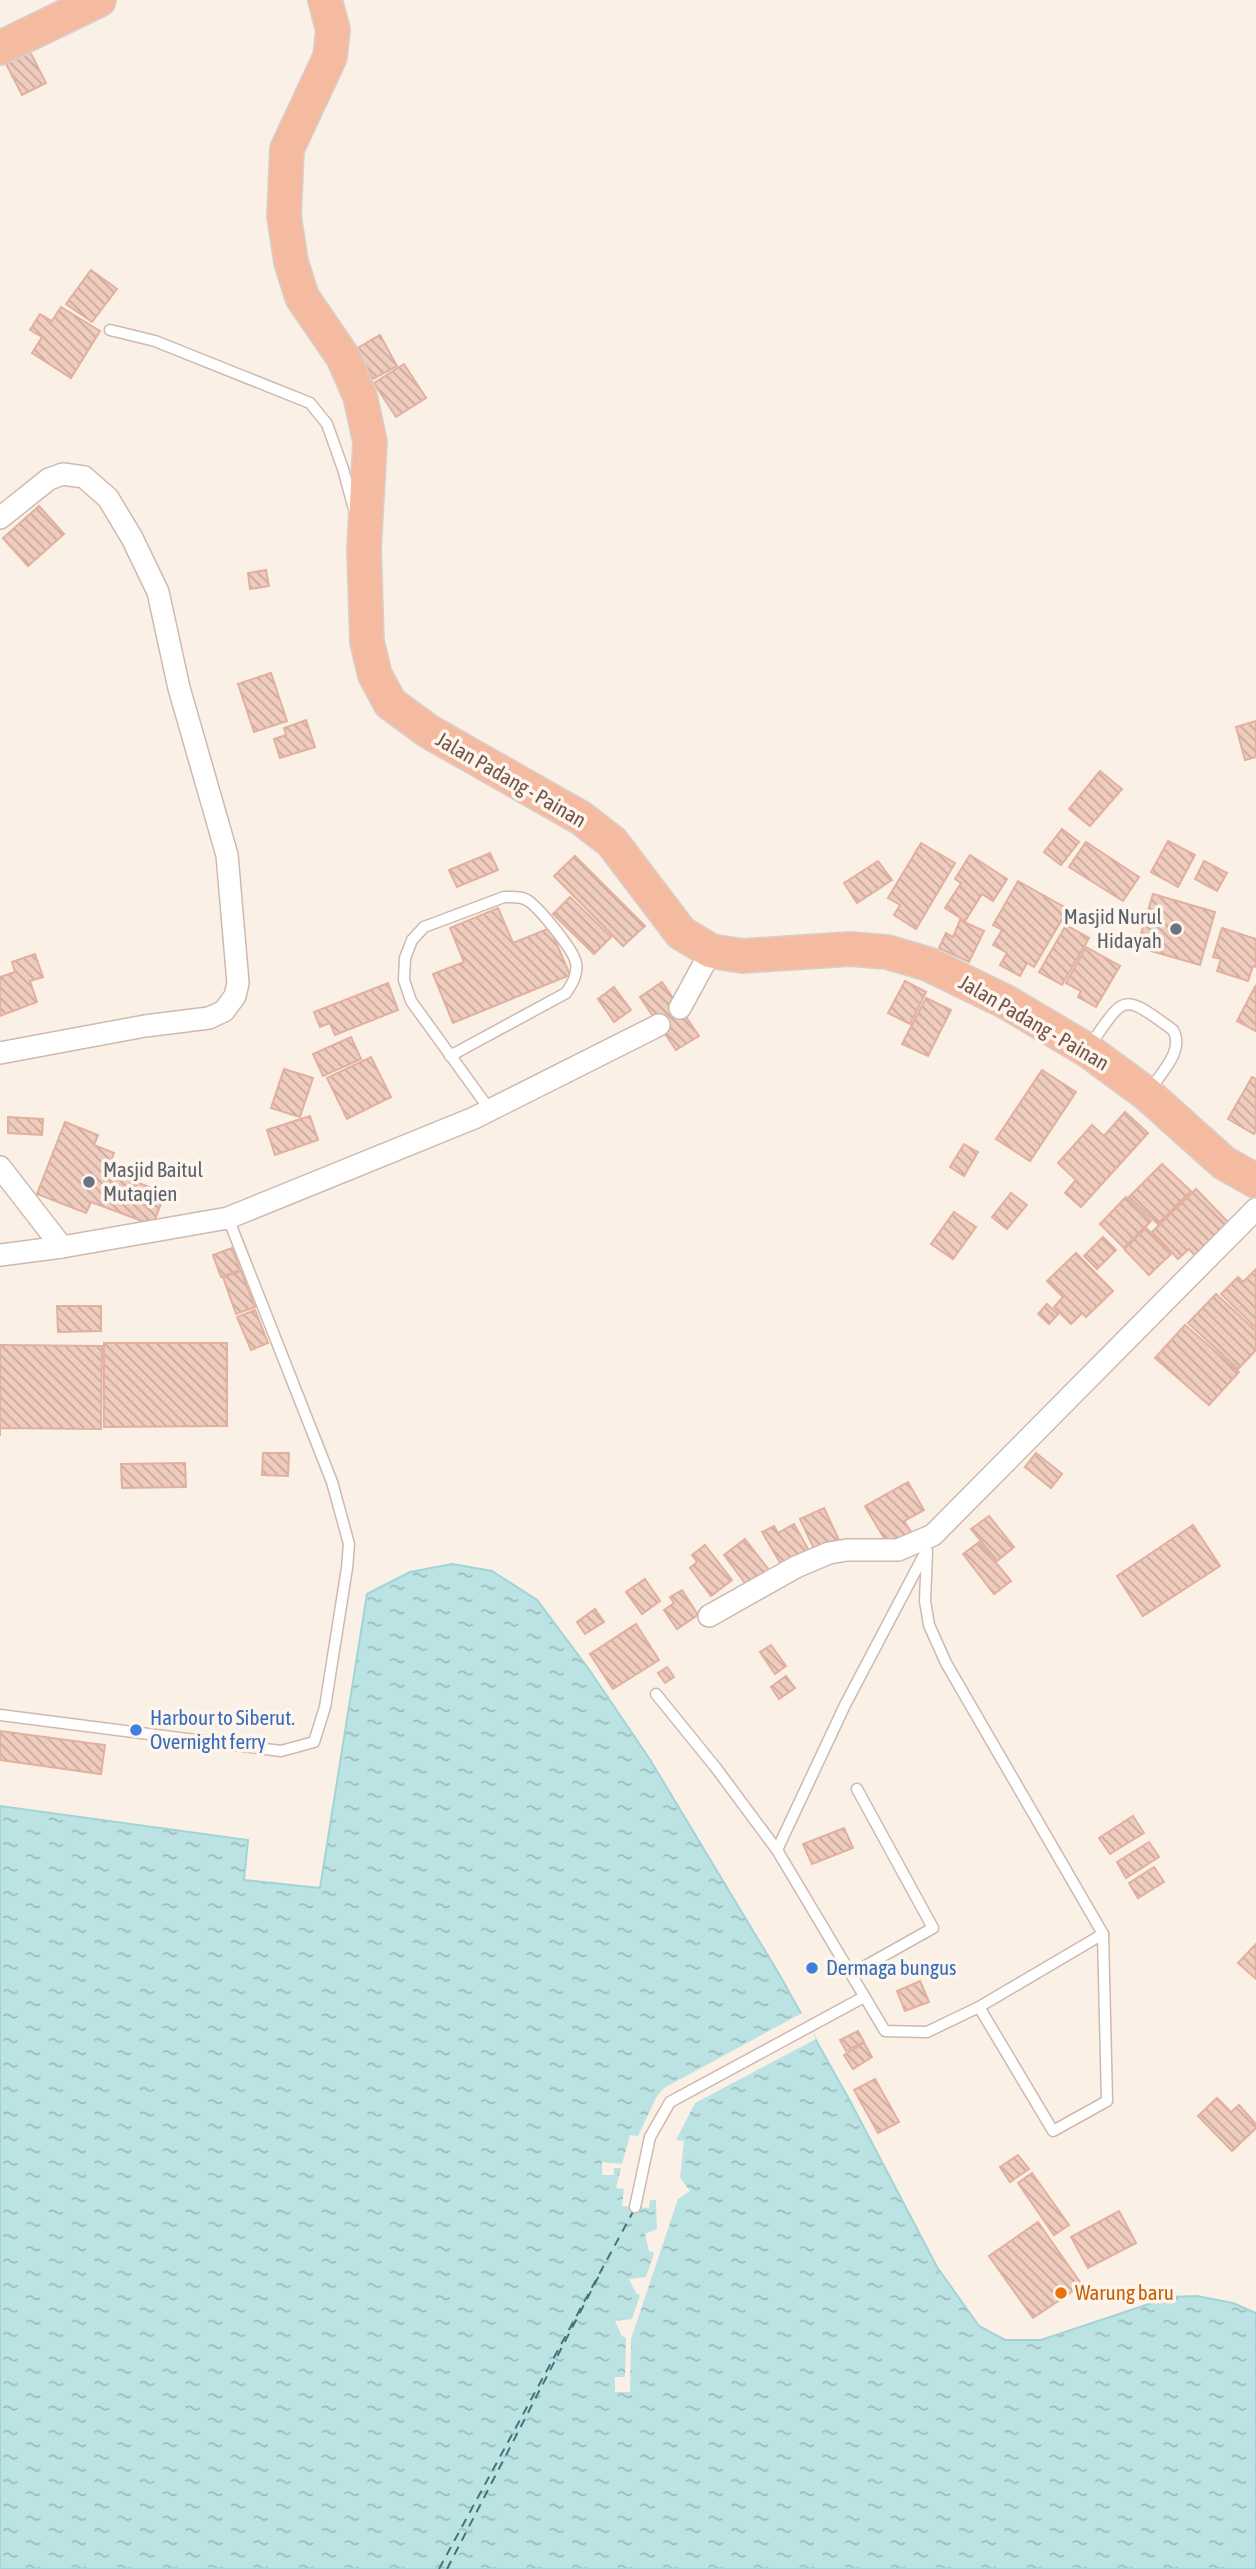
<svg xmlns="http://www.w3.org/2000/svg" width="1256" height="2569" viewBox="0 0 1256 2569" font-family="'Asap Condensed',sans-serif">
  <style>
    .water { fill: url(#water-ripples); stroke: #a1d4d6; stroke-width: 2 }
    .pier { fill: #fbf0e6 }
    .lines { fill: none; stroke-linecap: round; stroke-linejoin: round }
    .ferry { stroke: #407678; stroke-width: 2; stroke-dasharray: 9 7; stroke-linecap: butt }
    .building { fill: url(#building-back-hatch); stroke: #e2b09f; stroke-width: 2 }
    .service-casing { stroke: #cfb9af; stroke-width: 13 }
    .minor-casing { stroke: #cfb9af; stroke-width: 24 }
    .trunk-casing { stroke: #d8cfcd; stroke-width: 36 }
    .service { stroke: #fff; stroke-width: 10 }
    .minor { stroke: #fff; stroke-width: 21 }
    .trunk { stroke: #f5bba0; stroke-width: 33 }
    .worship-dot { fill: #6b7280; stroke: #fef5ec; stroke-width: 2.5 }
    .shop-dot { fill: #3f7fe0; stroke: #fef5ec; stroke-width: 2.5 }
    .food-dot { fill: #e8710a; stroke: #fef5ec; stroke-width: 2.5 }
    .labels { text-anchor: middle; stroke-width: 7; stroke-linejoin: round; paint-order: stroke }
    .street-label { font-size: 21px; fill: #74554b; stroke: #fef5ec }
    .worship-label { font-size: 21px; fill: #5b616d; stroke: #fef5ec; text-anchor: end }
    .shop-label { font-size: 21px; fill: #366cbe; stroke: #fef5ec; text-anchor: start }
    .food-label { font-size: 21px; fill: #c56008; stroke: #fef5ec; text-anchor: start }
  </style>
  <defs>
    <pattern id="water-ripples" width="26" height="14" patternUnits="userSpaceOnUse" patternTransform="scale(1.75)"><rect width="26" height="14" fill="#bbe3e4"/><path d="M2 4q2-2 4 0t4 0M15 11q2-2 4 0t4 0" fill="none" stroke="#9dbbbb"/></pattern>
    <pattern id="building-back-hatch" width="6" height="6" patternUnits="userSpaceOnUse" patternTransform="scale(1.75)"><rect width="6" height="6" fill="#f0ccbe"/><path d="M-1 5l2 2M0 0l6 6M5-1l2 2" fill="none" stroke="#c7a89c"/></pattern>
  </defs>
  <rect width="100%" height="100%" fill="#fbf0e6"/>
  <!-- water -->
  <path class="water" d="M452,1564l40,7 45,29 51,68 61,90 130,216 71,127 87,166 42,59 26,14h36l129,-43 27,-1 36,7 23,10v256h-1256v-763l248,34 -4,40 76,8 47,-294 43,-22z"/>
  <!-- pier -->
  <path class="pier" d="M802,2013l14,26 -121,64 -19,37 8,1 -4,37 10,13 -12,8 -47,140 -1,53h-15v-15h10l1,-39 -4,-2 -7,-15 17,-2 8,-24 -4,-2 -7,-14 17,-2 8,-24 -5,-2 -4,-17 12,-5 -1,-29h-6l-1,8 -27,-2 2,-17 -8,-1 5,-20h-7v7h-12v-13l20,2 8,-29 8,1 19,-40 7,-8z"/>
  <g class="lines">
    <!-- ferry -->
    <g class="ferry">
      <path d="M439,2569l195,-359"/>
      <path d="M447,2569l155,-299"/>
    </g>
  </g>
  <!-- building -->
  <g class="building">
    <path d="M27,46l19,37 -24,12 -19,-37z"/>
    <path d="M91,270l26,19 -25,33 -26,-18z"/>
    <path d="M61,307l39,24 -29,47 -39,-25 10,-16 -12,-7 10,-16 12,7z"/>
    <path d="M380,335l17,31 -24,13 -17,-30z"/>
    <path d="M404,364l22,34 -30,19 -22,-34z"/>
    <path d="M39,506l25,28 -36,32 -25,-28z"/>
    <path d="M266,570l3,16 -19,3 -2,-16z"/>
    <path d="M271,673l16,48 -33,11 -16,-48z"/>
    <path d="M306,720l9,27 -35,11 -6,-19 12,-4 -2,-7z"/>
    <path d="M1256,721v36l-11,3 -9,-33z"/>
    <path d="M1100,771l22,18 -32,37 -21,-17z"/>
    <path d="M1062,829l17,13 -18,23 -17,-13z"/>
    <path d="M1168,841l27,14 -17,32 -27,-15z"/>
    <path d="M1086,842l53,35 -16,24 -54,-34z"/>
    <path d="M921,843l34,20 -39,66 -22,-14 6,-10 -12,-7z"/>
    <path d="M490,853l8,17 -41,17 -8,-17z"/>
    <path d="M970,855l37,24 -14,22 -11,-7 -17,27 -20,-13 16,-25 -6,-4z"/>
    <path d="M575,856l70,70 -22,20 -69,-70z"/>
    <path d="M878,861l14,19 -35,23 -13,-20z"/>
    <path d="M1204,861l23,12 -10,18 -22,-12z"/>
    <path d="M1018,881l50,28 -34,58 -7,-4 -7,13 -20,-11 7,-12 -14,-8 9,-15 -9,-5z"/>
    <path d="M1153,894l62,18 -15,53 -63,-18z"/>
    <path d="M570,897l41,40 -17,17 -41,-40z"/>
    <path d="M498,908l15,35 37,-15 20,47 -117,48 -20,-49 31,-12 -14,-34z"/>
    <path d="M960,920l24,11 -15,31 -30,-14 7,-15 7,4z"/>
    <path d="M1066,925l23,13 -27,47 -23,-13z"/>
    <path d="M1222,928l34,11v28l-3,-1 -5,15 -31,-10 4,-12 -8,-2z"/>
    <path d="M1086,947l34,19 -24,41 -18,-10 3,-6 -15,-8z"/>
    <path d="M35,954l8,23 -13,4 7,21 -37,14v-39l15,-5 -3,-10z"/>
    <path d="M905,981l21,11 -16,32 -22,-11z"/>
    <path d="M662,982l37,54 -23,14 -36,-53z"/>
    <path d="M388,983l10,27 -63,25 -5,-12 -10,4 -6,-15z"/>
    <path d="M1256,985v46l-19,-10z"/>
    <path d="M614,987l17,23 -17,12 -16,-23z"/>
    <path d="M926,998l25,12 -23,46 -26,-12z"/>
    <path d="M351,1037l10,22 -38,17 -10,-22z"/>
    <path d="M371,1057l20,40 -44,22 -20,-41z"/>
    <path d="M284,1069l29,9 -13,39 -29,-9z"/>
    <path d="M1042,1070l34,22 -46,69 -34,-22z"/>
    <path d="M1252,1077l4,2v51l-2,4 -26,-15z"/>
    <path d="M1125,1112l23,21 -67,74 -16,-14 11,-13 -18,-17 34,-38 12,11z"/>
    <path d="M310,1116l8,24 -43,15 -8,-25z"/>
    <path d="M8,1117l35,2 -1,16 -34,-2z"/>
    <path d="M65,1122l33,13 -4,10 20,8 -7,18 58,22 -12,32 -62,-23 -5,11 -49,-19z"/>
    <path d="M964,1144l14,8 -14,24 -14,-9z"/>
    <path d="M1162,1164l29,27 -33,33 -29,-27z"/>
    <path d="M1196,1189l36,37 -34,33 -9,-10 -11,10 -26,-27z"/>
    <path d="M1011,1193l16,12 -20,24 -15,-12z"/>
    <path d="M1126,1197l25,24 -27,27 -24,-24z"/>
    <path d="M954,1212l22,15 -23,32 -22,-15z"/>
    <path d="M1146,1228l25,26 -22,21 -25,-26z"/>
    <path d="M1103,1237l13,13 -19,19 -13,-13z"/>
    <path d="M232,1248l8,22 -19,7 -8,-22z"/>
    <path d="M1076,1253l37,38 -27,26 -4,-4 -11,11 -17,-17 9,-10 -16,-16z"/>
    <path d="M1256,1269v59l-35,-34 17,-17 5,5z"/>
    <path d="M241,1271l14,36 -19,7 -13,-37z"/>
    <path d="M1216,1294l40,37v19l-18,19 -50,-46z"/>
    <path d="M1047,1304l11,10 -9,10 -11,-10z"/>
    <path d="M57,1306h44v25l-43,1z"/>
    <path d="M255,1310l13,33 -17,7 -14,-33z"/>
    <path d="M1185,1325l54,47 -30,33 -54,-47z"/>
    <path d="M104,1343h123v83l-123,1z"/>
    <path d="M0,1345l102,1 -1,83 -101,-1v8z"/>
    <path d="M263,1453h26l-1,23 -26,-1z"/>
    <path d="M1036,1453l26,21 -11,14 -26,-21z"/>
    <path d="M185,1463l1,24 -64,1 -1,-24z"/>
    <path d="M908,1482l16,28 -20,11 7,11 -23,13 -23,-39z"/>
    <path d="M824,1508l15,32 -24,11 -15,-32z"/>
    <path d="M989,1516l25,31 -17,14 -26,-32z"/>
    <path d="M794,1524l18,32 -27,15 -23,-39 12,-6 4,7z"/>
    <path d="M1193,1525l27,41 -77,50 -26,-40z"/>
    <path d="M745,1539l24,31 -21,17 -24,-32z"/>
    <path d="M979,1542l32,39 -17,13 -31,-40z"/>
    <path d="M705,1545l27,35 -21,16 -21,-28 7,-6 -5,-7z"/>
    <path d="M645,1579l15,22 -18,13 -16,-22z"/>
    <path d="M682,1590l16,25 -21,14 -13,-19 10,-7 -4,-6z"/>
    <path d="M595,1609l9,13 -19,12 -8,-12z"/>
    <path d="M636,1624l23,36 -46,29 -23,-35z"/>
    <path d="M771,1645l15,21 -11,8 -15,-22z"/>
    <path d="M667,1667l7,10 -9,6 -7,-10z"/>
    <path d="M786,1676l9,12 -16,11 -8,-12z"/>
    <path d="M0,1731l105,14 -4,29 -101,-14z"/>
    <path d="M1133,1816l11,17 -34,21 -11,-16z"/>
    <path d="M844,1828l9,20 -41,16 -9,-20z"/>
    <path d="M1149,1842l10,15 -33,21 -9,-16z"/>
    <path d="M1154,1867l10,15 -26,16 -9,-15z"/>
    <path d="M1256,1944v35l-18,-16z"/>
    <path d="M920,1981l9,21 -24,9 -8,-20z"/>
    <path d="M858,2031l6,11 -18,9 -6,-11z"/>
    <path d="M864,2043l8,14 -19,12 -9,-14z"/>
    <path d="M875,2079l24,43 -21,11 -24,-43z"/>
    <path d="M1217,2098l14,14 8,-7 17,19v4l-24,23 -34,-35z"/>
    <path d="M1018,2155l11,14 -19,13 -10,-15z"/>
    <path d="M1032,2173l37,52 -15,10 -36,-52z"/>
    <path d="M1119,2211l17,32 -48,25 -17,-31z"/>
    <path d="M1038,2222l44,63 -49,33 -44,-62z"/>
  </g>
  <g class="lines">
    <defs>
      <g id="service">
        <path d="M110,330l45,11 155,62 17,21 16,45 11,40"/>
        <path d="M1088,1048c37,-52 32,-57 85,-18 12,20 -12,43 -23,60"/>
        <path d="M450,1056l116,-63c6,-9 12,-18 10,-30 -2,-13 -35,-52 -46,-61 -7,-6 -17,-5 -26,-5l-80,30 -12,13 -7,18 -1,22 7,21 79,109"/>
        <path d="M927,1551l-2,50 4,24 17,38 157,271 4,167 -54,30 -74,-124"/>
        <path d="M656,1694l60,74 61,82 68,-145 80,-152"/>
        <path d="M0,1715l281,36 33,-9 11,-35 22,-139 2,-24 -17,-62 -104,-264"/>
        <path d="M777,1850l108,181 42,1 52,-25 124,-73"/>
        <path d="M851,1974l82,-46 -76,-139"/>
        <path d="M635,2207l15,-70 20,-35 194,-105"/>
      </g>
      <g id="minor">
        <path d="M0,518l49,-39 14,-5 21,3 24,21 24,40 26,54 21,96 48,167 11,128 -3,13 -11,15 -15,7 -64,8 -145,27"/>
        <path d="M680,1008l31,-57"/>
        <path d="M0,1167l62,80"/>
        <path d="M0,1255l62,-8 166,-29 246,-100 185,-93"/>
        <path d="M709,1616l87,-49 33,-14 18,-3h51l35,-15 323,-326"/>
      </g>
      <g id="trunk">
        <path d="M325,0l8,30 -3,27 -43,92 -3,67 7,46 11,35 41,60 17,39 10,46 -6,107 3,93 8,33 15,28 38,28 153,87 31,24 69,91 30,18 31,5 108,-7 37,3 41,12 78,38 81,48 60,44 77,69 32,18"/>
        <path d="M0,48l99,-48"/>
      </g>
    </defs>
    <!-- service casing -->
    <use href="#service" class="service-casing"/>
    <!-- minor casing -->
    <use href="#minor" class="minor-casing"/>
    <!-- trunk casing -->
    <use href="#trunk" class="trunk-casing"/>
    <!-- service -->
    <use href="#service" class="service"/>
    <!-- minor -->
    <use href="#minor" class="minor"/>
    <!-- trunk -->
    <use href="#trunk" class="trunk"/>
  </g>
  <!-- markers -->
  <g class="worship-dot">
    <circle cx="1176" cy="929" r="7"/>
    <circle cx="89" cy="1182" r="7"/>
  </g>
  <g class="shop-dot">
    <circle cx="136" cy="1730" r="7"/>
    <circle cx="812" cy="1968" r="7"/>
  </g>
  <circle class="food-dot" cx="1061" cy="2293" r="7"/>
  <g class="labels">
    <!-- street labels -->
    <g class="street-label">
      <text transform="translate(511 780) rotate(30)" y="7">Jalan Padang - Painan</text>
      <text transform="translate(1034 1023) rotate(30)" y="7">Jalan Padang - Painan</text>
    </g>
    <!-- worship labels -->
    <g class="worship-label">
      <text x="1162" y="924">Masjid Nurul<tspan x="1162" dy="24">Hidayah</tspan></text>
      <text x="103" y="1177" text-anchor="start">Masjid Baitul<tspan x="103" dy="24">Mutaqien</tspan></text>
    </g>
    <!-- shop labels -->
    <g class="shop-label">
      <text x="150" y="1725">Harbour to Siberut.<tspan x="150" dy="24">Overnight ferry</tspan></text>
      <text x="826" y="1975">Dermaga bungus</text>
    </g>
    <!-- food labels -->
    <g class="food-label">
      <text x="1075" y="2300">Warung baru</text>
    </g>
  </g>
</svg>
